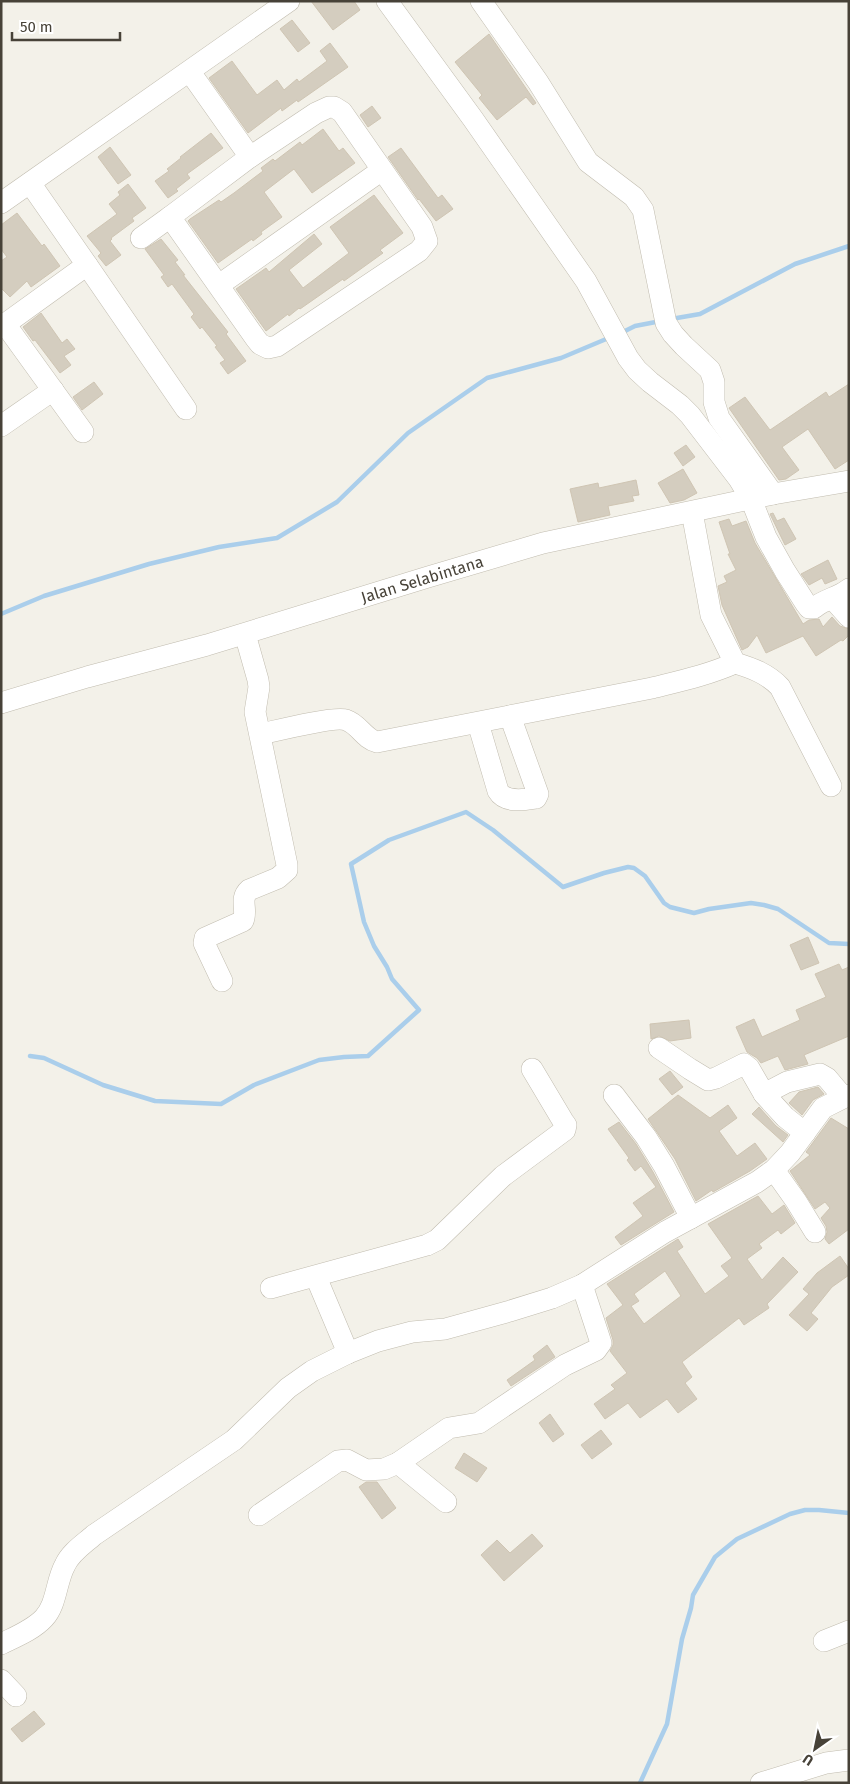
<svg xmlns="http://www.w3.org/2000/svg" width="850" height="1784" viewBox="0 0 850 1784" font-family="'Fira Sans',sans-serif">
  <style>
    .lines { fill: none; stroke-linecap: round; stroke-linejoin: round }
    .stream { stroke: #aaceeb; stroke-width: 4.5 }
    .building { fill: #d4cdbf; stroke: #cfc5b3; fill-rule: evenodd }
    .minor-casing { stroke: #c1bcaf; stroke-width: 22 }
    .minor { stroke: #fff; stroke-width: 21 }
    .labels { text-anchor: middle; stroke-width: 4.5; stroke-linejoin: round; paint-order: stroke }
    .street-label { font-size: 16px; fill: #474238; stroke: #fff }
  </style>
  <rect width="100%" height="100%" fill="#f3f1e9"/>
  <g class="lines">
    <!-- stream -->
    <g class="stream">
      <path d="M671,319l29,-5 95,-50 54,-18"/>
      <path d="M621,333l14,-7 26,-5"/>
      <path d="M1,614l43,-18 105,-32 70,-17 58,-9 60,-36 71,-69 79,-55 74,-20 50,-21"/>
      <path d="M30,1056l14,2 59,27 52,16 66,3 33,-19 65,-25 25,-3 24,-1 51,-46 -27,-31 -5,-12 -13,-21 -10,-24 -13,-58 38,-24 77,-28 27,18 70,57 41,-14 24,-6 6,1 11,8 19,27 6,4 24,6 15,-4 42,-6 13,2 14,4 51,34 20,1"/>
      <path d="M640,1783l27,-59 15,-85 9,-31 2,-13 22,-38 22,-18 53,-25 15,-4h14l30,3"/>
    </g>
  </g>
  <!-- building -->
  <g class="building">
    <path d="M311,1h43l6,9 -27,20z"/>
    <path d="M292,20l18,23 -12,9 -18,-23z"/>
    <path d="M489,34l47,69 -3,2 -7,-8 -29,23 -18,-22 3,-3 -27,-33z"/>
    <path d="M330,43l18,24 -50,35 -1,-2 -15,11 -1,-3 -33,25 -39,-55 23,-17 25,34 20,-15 7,10 13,-11 2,3 28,-21 -7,-10z"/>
    <path d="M372,106l9,12 -13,9 -8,-12z"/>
    <path d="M323,129l16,22 4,-3 12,15 -43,30 -18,-24 -30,23 18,25 -21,15 1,2 -9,7 -1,-2 -34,24 -30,-42 2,-2 29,-19 2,2 13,-9 29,-22 -2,-3 12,-9 2,2 25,-19 2,3z"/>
    <path d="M211,133l12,15 -36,26 3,4 -14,11 2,2 -10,7 -13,-17 14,-10 -2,-2 14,-11 -1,-1z"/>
    <path d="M110,147l21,28 -13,9 -20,-27z"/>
    <path d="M401,148l37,50 4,-3 11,14 -17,12 -17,-22 -1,1 -30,-43z"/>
    <path d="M128,184l18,24 -14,10 2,3 -23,17 1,1 -2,2 11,14 -15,11 -8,-10 3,-3 -14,-17 30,-22 -8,-10 11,-9 -2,-3z"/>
    <path d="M374,195l29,38 -23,17 3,3 -39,28 -1,-2 -43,30 -1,-1 -10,8 -1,-2 -22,17 -30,-42 30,-21 3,4 45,-38 8,10 -33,26 14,18 46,-35 -19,-26z"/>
    <path d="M17,213l25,33 2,-2 16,22 -29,21 -4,-6 -17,16 -9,-9v-27l6,-4 -6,-8v-24z"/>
    <path d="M161,239l17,21 -3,2 10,13h-2l45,57 -2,2 20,27 -18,13 -8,-11 5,-3 -10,-13 2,-1 -15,-19 -2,2 -9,-12 3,-3 -22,-30 -4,3 -7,-10 3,-2 -19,-26z"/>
    <path d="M41,313l21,30 5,-4 8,10 -11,7 7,9 -11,8 -25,-33 -2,1 -10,-14z"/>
    <path d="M94,382l9,12 -21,16 -9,-13z"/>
    <path d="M849,384v76l-14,9 -27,-40 -26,18 17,23 -13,9 -7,1 -50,-72 16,-11 25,33 56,-38 3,5z"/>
    <path d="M686,445l9,12 -12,9 -9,-13z"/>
    <path d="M683,469l14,24 -13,7 -14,3 -12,-20z"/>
    <path d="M636,480l3,15 -7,1 2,5 -26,5 2,9 -32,7 -8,-33 28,-6 1,5z"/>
    <path d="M773,513l4,8 7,-3 12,21 -11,6 -15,-31z"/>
    <path d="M729,519l3,7 14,-5 9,22 48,81 6,-4 10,-1 4,8 9,-10 8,9 9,3v6l-6,6 -2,-1 -25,16 -13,-20 -37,17 -9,-18 -9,12 -6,3 -20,-45 -4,-19 9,-4 -3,-6 12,-6 -8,-16h2l-11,-32z"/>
    <path d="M828,560l9,19 -12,5 -3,-6 -13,7 -8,-11z"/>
    <path d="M808,937l11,26 -18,7 -11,-25z"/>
    <path d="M839,964l3,6 7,-3v69l-45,19 4,9 -23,6 -7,-14 -17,7 -4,-5 -10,-6 -11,-25 18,-8 8,18 38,-17 -4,-10 30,-13 -11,-23z"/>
    <path d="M689,1020l2,18 -21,3 -11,-5 -8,3 -1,-15z"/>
    <path d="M670,1071l13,16 -11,8 -13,-16z"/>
    <path d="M818,1087l6,7 -11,6 -11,15 -13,-12 10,-11z"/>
    <path d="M678,1095l32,23 18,-13 9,13 -18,13 18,25 18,-13 12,16 -17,12 -37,21 -1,-2 -16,11 -21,-42 -27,-40z"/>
    <path d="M759,1107l17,19 12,9 -5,7 -31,-28z"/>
    <path d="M831,1118l18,11v100l-20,15 -4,-5 2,-7 -1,-6 -5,-8 9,-10 -5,-6 -10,7 -25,-38 20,-16 -4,-3z"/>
    <path d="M619,1122l17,22 17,28 21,40 -53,33 -6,-8 28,-21 -10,-13 23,-16 -15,-21 -6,5 -8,-11 2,-2 -21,-29z"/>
    <path d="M758,1196l14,18 12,-9 11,18 -14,11 -3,-4 -19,14 3,4 -15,11 15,21 21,-23 15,15 -31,32 2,4 -25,17 -5,-7 -57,44 10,15 -7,6 12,16 -19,14 -11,-14 -27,19 -12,-15 -23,16 -11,-15 21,-15 -4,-4 16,-12 -17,-22 3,-6v-5l-7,-22 17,-13 -16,-21 71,-45 5,8 -6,4 28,43 24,-18 -8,-10 11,-8 -24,-34zM665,1271l16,25 -37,28 -13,-18 8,-5 -5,-7z"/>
    <path d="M840,1256l9,13v6l-17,12 -21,26 7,6 -11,12 -18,-16 20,-21 -6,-5 14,-16z"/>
    <path d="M547,1345l8,12 -44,29 -4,-6 28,-20 -2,-4z"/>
    <path d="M550,1414l14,20 -11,8 -14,-19z"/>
    <path d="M601,1430l11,14 -20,15 -11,-14z"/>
    <path d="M464,1453l23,15 -10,14 -22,-14z"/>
    <path d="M366,1482h11l19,26 -14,11 -23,-32z"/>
    <path d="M532,1534l11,12 -39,35 -23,-26 16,-15 13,13z"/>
    <path d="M34,1711l11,13 -23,18 -11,-13z"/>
  </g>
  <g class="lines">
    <defs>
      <g id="minor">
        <path d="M387,1l86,118 113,162 42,77 9,12 13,12 30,23 10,10 49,64 12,20 15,38 19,34 21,33 3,4h5c10,-9 24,-10 35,-19"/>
        <path d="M481,1l57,81 50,80 46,35 9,13 23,113 7,11 11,12 26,24 4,12v20l5,16 54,76"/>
        <path d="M190,72l60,85"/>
        <path d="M329,107h5l8,5 80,115 5,14 -8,10 -142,95 -9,2 -8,-4 -4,-5 -86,-122 80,-60 66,-44z"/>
        <path d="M1,203l288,-202"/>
        <path d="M141,238l29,-21"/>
        <path d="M87,265l99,144"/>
        <path d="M219,285l163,-115"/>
        <path d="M5,324l78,108"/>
        <path d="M1,327l86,-62 -57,-82"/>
        <path d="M1,426l52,-36"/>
        <path d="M692,512l19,103 24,48c17,5 33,11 45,24l51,99"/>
        <path d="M833,599l16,18"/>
        <path d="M1,703l86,-26 120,-32 221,-68 115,-34 230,-49 76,-13"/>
        <path d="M478,723l20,68c7,12 25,9 38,7l2,-4 -28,-78"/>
        <path d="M261,734c14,-3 74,-18 85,-14 13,4 18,19 31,22l275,-54c28,-7 56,-13 83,-25"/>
        <path d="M222,981l-18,-38 1,-5 38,-17c5,-11 -4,-22 6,-31l29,-12 9,-8v-5l-32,-153 4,-25 -1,-7 -13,-46"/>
        <path d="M659,1048l31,21 18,11 8,-2 28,-14 5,4 15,26 23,-12 33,-8 7,4 16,19"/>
        <path d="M764,1094l21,23 20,16"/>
        <path d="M614,1095l32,42 18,29 27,52"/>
        <path d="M774,1170l22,31 19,31"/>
        <path d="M316,1277l32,76"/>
        <path d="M271,1288l120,-33 36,-10 10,-5 66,-64 62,-46 1,-5 -3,-4 -31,-52"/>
        <path d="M398,1463l48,39"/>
        <path d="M259,1515l79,-54 9,-1 19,10 18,-1 14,-6 51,-35 30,-5 86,-58 31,-15 5,-7 -19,-58"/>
        <path d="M824,1641l25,-10"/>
        <path d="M1,1644c14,-7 32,-14 43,-26 13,-14 12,-37 21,-53 6,-13 19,-21 29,-30l140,-95 54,-52 24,-17 36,-18 30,-12 34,-9 33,-3 65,-18 42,-13 30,-13 83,-53 92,-50 17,-12 16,-17 33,-45 26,-13"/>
        <path d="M1,1680l15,16"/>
        <path d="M761,1783l65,-20 23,-3"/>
      </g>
    </defs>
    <!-- minor casing -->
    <use href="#minor" class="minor-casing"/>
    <!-- minor -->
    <use href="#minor" class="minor"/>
  </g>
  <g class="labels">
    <!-- street labels -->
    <g class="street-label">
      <text transform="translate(422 579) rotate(-17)" y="6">Jalan Selabintana</text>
    </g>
  </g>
  <!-- border -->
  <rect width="850" height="1784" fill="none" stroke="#474238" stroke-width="5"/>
  <!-- north arrow -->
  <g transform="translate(815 1749) rotate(213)" stroke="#ffffff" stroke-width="4" paint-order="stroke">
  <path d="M0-4L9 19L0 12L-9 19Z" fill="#474238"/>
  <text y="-8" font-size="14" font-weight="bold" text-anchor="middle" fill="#474238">U</text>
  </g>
  <!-- scale -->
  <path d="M12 32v8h108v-8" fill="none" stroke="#474238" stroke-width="2.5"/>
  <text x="20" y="32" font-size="15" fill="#474238" stroke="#ffffff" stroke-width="4" paint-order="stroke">50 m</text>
</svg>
